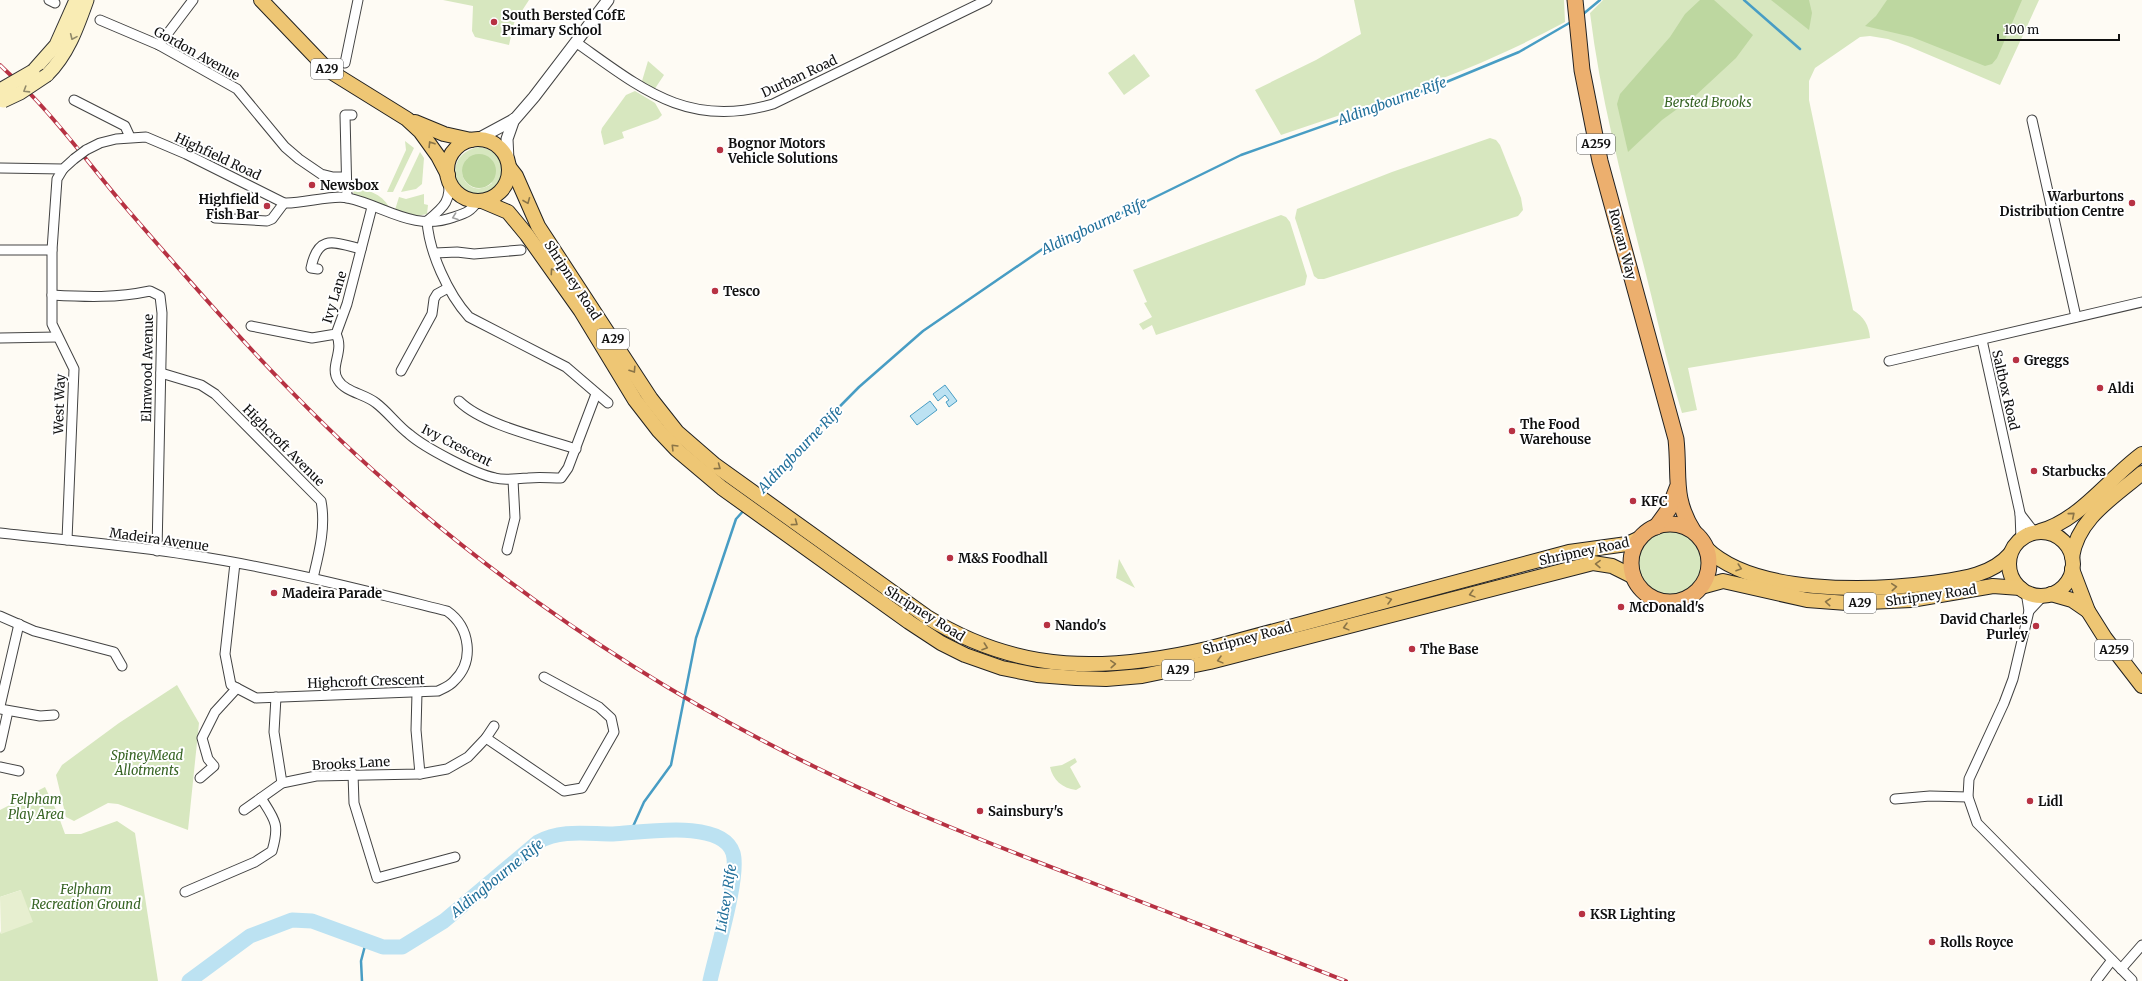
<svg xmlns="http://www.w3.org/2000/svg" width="2142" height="981" viewBox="0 0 2142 981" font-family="Merriweather,serif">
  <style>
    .green { fill: #d7e7bf; fill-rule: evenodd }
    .forest { fill: #bdd7a0 }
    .pitch { fill: #e7efd0 }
    .water { fill: #bce2f2; stroke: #489dc4 }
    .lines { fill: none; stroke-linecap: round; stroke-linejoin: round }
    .stream { stroke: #489dc4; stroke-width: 2.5 }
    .river { stroke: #bce2f2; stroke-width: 15 }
    .minor-casing { stroke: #434343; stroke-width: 11 }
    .tertiary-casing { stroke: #434343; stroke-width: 13 }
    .secondary-casing { stroke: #323232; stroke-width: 15 }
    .primary-casing { stroke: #212121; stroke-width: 16 }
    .trunk-casing { stroke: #212121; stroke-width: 17 }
    .minor { stroke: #fff; stroke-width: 9 }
    .tertiary { stroke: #fff; stroke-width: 11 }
    .secondary { stroke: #f9ecb4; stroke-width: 13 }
    .primary { stroke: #eec674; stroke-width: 14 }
    .trunk { stroke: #ecaf6e; stroke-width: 15 }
    .rail-casing { stroke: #b73243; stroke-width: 4 }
    .rail { stroke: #fff; stroke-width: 2.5; stroke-dasharray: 8; stroke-linecap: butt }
    .minor-bridge-casing { stroke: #434343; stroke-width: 11; stroke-linecap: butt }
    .secondary-bridge-casing { stroke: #323232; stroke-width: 15; stroke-linecap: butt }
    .minor-bridge { stroke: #fff; stroke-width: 9 }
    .secondary-bridge { stroke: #f9ecb4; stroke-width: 13 }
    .oneway { stroke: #90896a }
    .oneway2 { stroke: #8a7447 }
    .oneway3 { stroke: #9f9f9f }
    .poi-dot { fill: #b73243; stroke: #fff; stroke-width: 1.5 }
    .labels { text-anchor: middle; stroke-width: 4; stroke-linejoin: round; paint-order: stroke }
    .shield { fill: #fff; stroke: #585858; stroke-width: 1 }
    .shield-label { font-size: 12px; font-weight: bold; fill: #101010 }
    .poi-label { font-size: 13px; font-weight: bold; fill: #101010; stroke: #fff; text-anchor: start }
    .street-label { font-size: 13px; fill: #101010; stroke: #fff }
    .park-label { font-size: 13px; font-style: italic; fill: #376424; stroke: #fff }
    .water-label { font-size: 14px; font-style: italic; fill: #216f9a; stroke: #fff }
  </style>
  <rect width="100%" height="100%" fill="#fefbf4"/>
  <!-- green -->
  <g class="green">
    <path d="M443,0h86l-15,23 -5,22 -34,-8 -3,-6 1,-25z"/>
    <path d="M1354,0h210l1,22c-91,50 -187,80 -284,113l-26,-45 61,-30 45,-26z"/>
    <path d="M1603,0h436l-39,85 -92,-39 -20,-7 -18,-3 -10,1 -45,31 -6,13v19l44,210c11,7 16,15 17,28l-182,30 9,42 -15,3c-16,-52 -27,-105 -41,-158 -20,-80 -41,-160 -51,-242z"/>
    <path d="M1134,54l16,22 -26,19 -16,-22z"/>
    <path d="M648,61l16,14 -10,15 -12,-9z"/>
    <path d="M635,91l20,12 7,12 -4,4 -36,13 2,6 -20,7 -3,-13 1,-4 24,-33z"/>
    <path d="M1490,138l6,2 4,5 21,53 2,12 -5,6 -194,63h-6l-4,-3 -19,-58 2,-9 95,-37z"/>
    <path d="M405,141l9,7 -21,44h-6l19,-42z"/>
    <path d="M480,147c16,3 28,16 21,33 -2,7 -8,12 -15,14 -34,9 -45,-42 -6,-47zM468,158l24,25c-19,16 -40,-7 -24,-25z"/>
    <path d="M420,152l4,6 -2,26 -6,5 -15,3z"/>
    <path d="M351,188c15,0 31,6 38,19l-35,-13z"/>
    <path d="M424,194v10l4,1 -1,9 -10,2 -22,-6 4,-13 7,2z"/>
    <path d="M1281,215l5,2 4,5 17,54 -2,9 -149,50 -4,-10 -9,5 -4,-6 13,-7 -8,-14 3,-1 -14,-32z"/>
    <circle cx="1669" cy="564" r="33"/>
    <path d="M1119,559l16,29 -19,-10z"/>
    <path d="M177,685l22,38 -11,107 -70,-26 -10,-1 -34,18 -8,-4 -10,-42 6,-10 57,-42z"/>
    <path d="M1075,758l2,4 -7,5 11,20 -5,3c-14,-2 -23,-10 -26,-23l12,-2z"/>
    <path d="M45,787l12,25 8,22h16l36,-13 18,12 23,148h-158v-50l1,3 20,-44 -21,7v-87z"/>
  </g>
  <!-- forest -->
  <g class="forest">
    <path d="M1700,0h14l39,35 -17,23 -41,38 -33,24 -34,32 -11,-48 3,-10 50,-57 15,-23z"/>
    <path d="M1771,0h38l3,13 -3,17z"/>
    <path d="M1887,0h135l-25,58 -5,6 -7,2 -73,-29 -47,-11 11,-10z"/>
    <circle cx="479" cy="171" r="17"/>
  </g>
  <!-- pitch -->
  <path class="pitch" d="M21,890l12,32 -32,12 -1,-37z"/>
  <!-- water -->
  <g class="water">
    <path d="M945,385l12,16 -8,6 -3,-5 3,-2 -4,-5 -7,6 -5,-7z"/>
    <path d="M930,401l7,9 -20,15 -7,-9z"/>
  </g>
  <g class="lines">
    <!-- stream -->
    <g class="stream">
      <path d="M1744,0l56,49"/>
      <path d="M1582,15l18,-15"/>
      <path d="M759,491l15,-18 85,-86 64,-56 121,-83 87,-39 110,-54 198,-70 80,-33 52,-30"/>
      <path d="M631,831l13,-29 27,-37 25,-127 40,-119 9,-10"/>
      <path d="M362,981l-1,-20 5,-19"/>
    </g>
    <!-- river -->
    <path class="river" d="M189,981l61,-45 42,-16 20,1 71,26h19l42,-26 94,-79c23,-13 50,-8 75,-8 27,-1 109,-16 120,19 7,23 -17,100 -23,128"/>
    <defs>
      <g id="minor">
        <path d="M49,0l6,3"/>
        <path d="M100,20l59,25 78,44 48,58 14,12 22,15 12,3h13"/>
        <path d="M577,43c65,46 111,86 196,61l214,-104"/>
        <path d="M159,45l34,-45"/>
        <path d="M345,63l13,-63"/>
        <path d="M74,100l51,26 5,11"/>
        <path d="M2032,120l44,197"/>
        <path d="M86,150l14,-7 16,-4 30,-2 40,17 98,49c19,1 49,-9 64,-5 37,8 65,34 106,19 12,-4 16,-5 24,-16"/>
        <path d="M0,168l63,1 11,-10"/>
        <path d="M63,169l-6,10 -5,71v74l22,45 -7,171"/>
        <path d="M347,198l-2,-83h7"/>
        <path d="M215,218l52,3 5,-2 12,-16"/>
        <path d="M427,221c2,31 21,73 42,96l97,50 42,36"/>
        <path d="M427,221c17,-14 25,-20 21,-44"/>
        <path d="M0,250h52"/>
        <path d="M435,253l22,-1 17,2 47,-4"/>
        <path d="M318,269l-7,-1c7,-34 22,-26 50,-19"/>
        <path d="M52,295c34,2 65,3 98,-4l10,5 2,17 -5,238"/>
        <path d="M251,326l61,12 24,-4 11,-30 25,-97"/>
        <path d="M336,334c9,17 -7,32 2,46 7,12 27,14 38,23 12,9 21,22 33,31 16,14 66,40 86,44 11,3 22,0 33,0 11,-1 22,0 33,0l7,-10 28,-74"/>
        <path d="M0,338l57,-1"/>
        <path d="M1982,340l38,173 1,26"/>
        <path d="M1889,361l253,-59"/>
        <path d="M401,371l31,-57 2,-15 3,-5 11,-6"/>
        <path d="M161,373l40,12 14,9 106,107c5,26 -2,52 -8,77"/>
        <path d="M459,401c24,24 84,37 117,48"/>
        <path d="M2020,514l14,18"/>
        <path d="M0,533c63,7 127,12 190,22 87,13 172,35 257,56 23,16 28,50 7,70 -4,5 -10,7 -16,10l-182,7 -25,-13 -6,-31 10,-91"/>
        <path d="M507,550l8,-32 -2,-38"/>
        <path d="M2026,592l3,19 -16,68 -9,24 -35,76 -1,18 9,26 155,157"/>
        <path d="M2029,611l15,-16"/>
        <path d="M0,616l34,15 80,21 8,14"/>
        <path d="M417,693l-1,37 4,44"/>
        <path d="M276,697l-2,35 8,51"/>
        <path d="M0,706l19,-82"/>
        <path d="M0,709l40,7 14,-1"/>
        <path d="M486,738l78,53 18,-3 32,-56 -3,-14 -12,-11 -55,-30"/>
        <path d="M0,747l8,-36"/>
        <path d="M0,767l19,4"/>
        <path d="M353,774l1,29 23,75 78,-21"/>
        <path d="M200,778l14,-12 -6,-7 -6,-21 13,-26 22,-24"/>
        <path d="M1895,799l35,-3 38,1"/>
        <path d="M244,810l38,-27 34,-7 104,-2 27,-5 21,-12 18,-19 8,-12"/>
        <path d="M185,892l70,-30 17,-11c8,-27 3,-31 -11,-53"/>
        <path d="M2121,969l21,-24"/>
        <path d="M2096,981l16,-21"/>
      </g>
      <g id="tertiary">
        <path d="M476,140l39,-21 19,-22 74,-97"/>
        <path d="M508,160l-1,-21 7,-20"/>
      </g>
      <g id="secondary">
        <path d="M33,71l23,-26 20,-45"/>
        <path d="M47,75c21,-21 30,-47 40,-75"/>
      </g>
      <g id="primary">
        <path d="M261,0l67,70 79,49 13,12 18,25 10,19"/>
        <path d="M415,122l29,12 27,6"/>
        <circle cx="478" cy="170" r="31"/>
        <path d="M509,167l7,9 22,50 113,173 26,33 38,33 212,152c94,58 181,55 284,31l358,-96 58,-8 13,-6"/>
        <path d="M482,201l26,11 19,23 54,76 54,89 24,31 18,19 45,38 187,134 32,21 24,12 37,13 35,7 39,3 30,1 36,-3 68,-14 383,-99 19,3 22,11"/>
        <path d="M2040,531c39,-10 69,-53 102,-77"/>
        <circle cx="2041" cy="564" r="32"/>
        <path d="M1706,548c48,47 164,43 226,35 28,-4 59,-7 78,-29"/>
        <path d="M2072,557c6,-39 41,-59 70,-84"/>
        <path d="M2072,569l16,42 17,27 37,48"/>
        <path d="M1701,587l22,-6 84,19 40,3 64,-3 82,-14 27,2"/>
        <path d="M2051,594l21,6 16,11"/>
      </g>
      <g id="trunk">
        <path d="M1575,0l7,70 18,91 76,278c4,37 -4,59 18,93"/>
        <circle cx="1670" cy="563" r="39"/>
        <path d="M1656,527l13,-18 8,-21"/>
      </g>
    </defs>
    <!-- minor casing -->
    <use href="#minor" class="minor-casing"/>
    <!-- tertiary casing -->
    <use href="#tertiary" class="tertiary-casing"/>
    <!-- secondary casing -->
    <use href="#secondary" class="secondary-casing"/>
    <!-- primary casing -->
    <use href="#primary" class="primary-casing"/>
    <!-- trunk casing -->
    <use href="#trunk" class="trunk-casing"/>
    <!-- minor -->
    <use href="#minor" class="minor"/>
    <!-- tertiary -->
    <use href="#tertiary" class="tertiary"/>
    <!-- secondary -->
    <use href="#secondary" class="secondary"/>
    <!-- primary -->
    <use href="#primary" class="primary"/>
    <!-- trunk -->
    <use href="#trunk" class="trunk"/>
    <defs>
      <path id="rail" d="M0,65c12,12 25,23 36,35 32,34 60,73 91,109 83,96 167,193 264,277 127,111 270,206 422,280 90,44 183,80 277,116 85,33 171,66 256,99"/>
    </defs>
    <!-- rail casing -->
    <use href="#rail" class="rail-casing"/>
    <!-- rail -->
    <use href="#rail" class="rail"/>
    <defs>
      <path id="minor-bridge" d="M74,159l12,-9"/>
      <g id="secondary-bridge">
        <path d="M0,90l33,-19"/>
        <path d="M3,101l17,-8 27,-18"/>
      </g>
    </defs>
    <!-- minor-bridge casing -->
    <use href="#minor-bridge" class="minor-bridge-casing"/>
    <!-- secondary-bridge casing -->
    <use href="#secondary-bridge" class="secondary-bridge-casing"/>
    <!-- minor-bridge -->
    <use href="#minor-bridge" class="minor-bridge"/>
    <!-- secondary-bridge -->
    <use href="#secondary-bridge" class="secondary-bridge"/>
  </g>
  <!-- one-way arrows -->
  <defs><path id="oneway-chevron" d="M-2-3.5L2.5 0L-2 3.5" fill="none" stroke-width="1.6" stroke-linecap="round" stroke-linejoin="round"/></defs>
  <g class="oneway">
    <use href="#oneway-chevron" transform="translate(73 37) rotate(114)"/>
    <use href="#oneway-chevron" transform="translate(26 90) rotate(148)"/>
  </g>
  <g class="oneway2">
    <use href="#oneway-chevron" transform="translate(431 144) rotate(-122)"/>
    <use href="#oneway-chevron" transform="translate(527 201) rotate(68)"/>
    <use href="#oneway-chevron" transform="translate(553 271) rotate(-125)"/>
    <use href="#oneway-chevron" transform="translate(633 370) rotate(57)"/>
    <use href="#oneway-chevron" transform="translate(674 447) rotate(-135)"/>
    <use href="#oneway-chevron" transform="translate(718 467) rotate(37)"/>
    <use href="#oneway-chevron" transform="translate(2072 515) rotate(-40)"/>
    <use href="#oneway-chevron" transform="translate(795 523) rotate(36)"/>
    <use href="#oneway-chevron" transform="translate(1598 564) rotate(-179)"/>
    <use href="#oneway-chevron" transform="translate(1739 568) rotate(19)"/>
    <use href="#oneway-chevron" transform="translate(1894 587) rotate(-5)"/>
    <use href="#oneway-chevron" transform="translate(1472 594) rotate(165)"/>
    <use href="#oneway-chevron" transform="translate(1389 600) rotate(-15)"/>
    <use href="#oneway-chevron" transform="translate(1828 602) rotate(-175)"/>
    <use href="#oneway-chevron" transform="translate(1346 627) rotate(165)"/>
    <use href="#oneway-chevron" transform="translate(985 647) rotate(19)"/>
    <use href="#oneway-chevron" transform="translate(1220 660) rotate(165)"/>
    <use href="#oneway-chevron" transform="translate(1113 664) rotate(-4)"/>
  </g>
  <use class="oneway3" href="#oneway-chevron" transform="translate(455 217) rotate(160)"/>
  <!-- markers -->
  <g class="poi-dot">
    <circle cx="494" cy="22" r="4"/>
    <circle cx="720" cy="150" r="4"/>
    <circle cx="312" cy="185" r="4"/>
    <circle cx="2132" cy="203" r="4"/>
    <circle cx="267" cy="206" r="4"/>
    <circle cx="715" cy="291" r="4"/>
    <circle cx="2016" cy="360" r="4"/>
    <circle cx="2100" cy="388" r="4"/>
    <circle cx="1512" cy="431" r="4"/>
    <circle cx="2034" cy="471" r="4"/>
    <circle cx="1633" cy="501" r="4"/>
    <circle cx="950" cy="558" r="4"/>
    <circle cx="274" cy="593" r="4"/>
    <circle cx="1621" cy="607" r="4"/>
    <circle cx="1047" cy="625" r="4"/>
    <circle cx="2036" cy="626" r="4"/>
    <circle cx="1412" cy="649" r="4"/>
    <circle cx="2030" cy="801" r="4"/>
    <circle cx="980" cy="811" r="4"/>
    <circle cx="1582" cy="914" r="4"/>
    <circle cx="1932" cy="942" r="4"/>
  </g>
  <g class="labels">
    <!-- shield labels -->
    <g class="shield">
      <rect x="311" y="59" width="32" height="20" rx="3"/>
      <rect x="1577" y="134" width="38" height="20" rx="3"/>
      <rect x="597" y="329" width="32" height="20" rx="3"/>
      <rect x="1844" y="593" width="32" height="20" rx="3"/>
      <rect x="2095" y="640" width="38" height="20" rx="3"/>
      <rect x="1162" y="660" width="32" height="20" rx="3"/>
    </g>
    <g class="shield-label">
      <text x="327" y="73">A29</text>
      <text x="1596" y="148">A259</text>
      <text x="613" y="343">A29</text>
      <text x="1860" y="607">A29</text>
      <text x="2114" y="654">A259</text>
      <text x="1178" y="674">A29</text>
    </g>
    <!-- poi labels -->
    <g class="poi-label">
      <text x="502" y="20">South Bersted CofE<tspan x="502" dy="15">Primary School</tspan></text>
      <text x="728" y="148">Bognor Motors<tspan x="728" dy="15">Vehicle Solutions</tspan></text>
      <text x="320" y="190">Newsbox</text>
      <text x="2124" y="201" text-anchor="end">Warburtons<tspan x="2124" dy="15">Distribution Centre</tspan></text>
      <text x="259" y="204" text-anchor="end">Highfield<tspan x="259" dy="15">Fish Bar</tspan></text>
      <text x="723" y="296">Tesco</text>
      <text x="2024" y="365">Greggs</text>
      <text x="2108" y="393">Aldi</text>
      <text x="1520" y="429">The Food<tspan x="1520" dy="15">Warehouse</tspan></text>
      <text x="2042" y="476">Starbucks</text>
      <text x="1641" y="506">KFC</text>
      <text x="958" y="563">M&amp;S Foodhall</text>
      <text x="282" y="598">Madeira Parade</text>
      <text x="1629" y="612">McDonald's</text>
      <text x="2028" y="624" text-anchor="end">David Charles<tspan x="2028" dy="15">Purley</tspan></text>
      <text x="1055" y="630">Nando's</text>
      <text x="1420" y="654">The Base</text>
      <text x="2038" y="806">Lidl</text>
      <text x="988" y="816">Sainsbury's</text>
      <text x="1590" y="919">KSR Lighting</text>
      <text x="1940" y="947">Rolls Royce</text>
    </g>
    <!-- street labels -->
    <g class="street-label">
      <text transform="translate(197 53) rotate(29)" y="5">Gordon Avenue</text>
      <text transform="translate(799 76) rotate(-25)" y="5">Durban Road</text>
      <text transform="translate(218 156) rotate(25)" y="5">Highfield Road</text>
      <text transform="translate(1623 244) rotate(75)" y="5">Rowan Way</text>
      <text transform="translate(573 280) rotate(57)" y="5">Shripney Road</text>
      <text transform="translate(334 297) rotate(-73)" y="5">Ivy Lane</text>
      <text transform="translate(147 368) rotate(-89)" y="5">Elmwood Avenue</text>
      <text transform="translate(2006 390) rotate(77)" y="5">Saltbox Road</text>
      <text transform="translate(59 404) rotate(-88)" y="5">West Way</text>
      <text transform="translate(284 445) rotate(45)" y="5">Highcroft Avenue</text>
      <text transform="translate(457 445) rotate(27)" y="5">Ivy Crescent</text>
      <text transform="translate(159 539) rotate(8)" y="5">Madeira Avenue</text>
      <text transform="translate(1584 551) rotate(-12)" y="5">Shripney Road</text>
      <text transform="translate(1931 595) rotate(-8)" y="5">Shripney Road</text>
      <text transform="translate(925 613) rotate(32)" y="5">Shripney Road</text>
      <text transform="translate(1247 638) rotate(-15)" y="5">Shripney Road</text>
      <text transform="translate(366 681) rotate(-2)" y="5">Highcroft Crescent</text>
      <text transform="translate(351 763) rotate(-3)" y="5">Brooks Lane</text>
    </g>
    <!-- park labels -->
    <g class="park-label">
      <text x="1708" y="107">Bersted Brooks</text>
      <text x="147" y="760">SpineyMead<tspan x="147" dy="15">Allotments</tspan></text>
      <text x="36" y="804">Felpham<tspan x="36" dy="15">Play Area</tspan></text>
      <text x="86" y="894">Felpham<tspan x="86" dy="15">Recreation Ground</tspan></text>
    </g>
    <!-- water labels -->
    <g class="water-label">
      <text transform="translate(1392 101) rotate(-20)" y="5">Aldingbourne Rife</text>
      <text transform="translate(1094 226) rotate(-25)" y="5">Aldingbourne Rife</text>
      <text transform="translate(800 449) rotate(-46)" y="5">Aldingbourne Rife</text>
      <text transform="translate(497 878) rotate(-39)" y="5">Aldingbourne Rife</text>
      <text transform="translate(726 898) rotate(-81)" y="5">Lidsey Rife</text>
    </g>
  </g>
  <!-- scale -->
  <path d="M1998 34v6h121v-6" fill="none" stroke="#101010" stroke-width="2"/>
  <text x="2004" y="34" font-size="12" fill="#101010" stroke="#ffffff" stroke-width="3" paint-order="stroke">100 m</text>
</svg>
